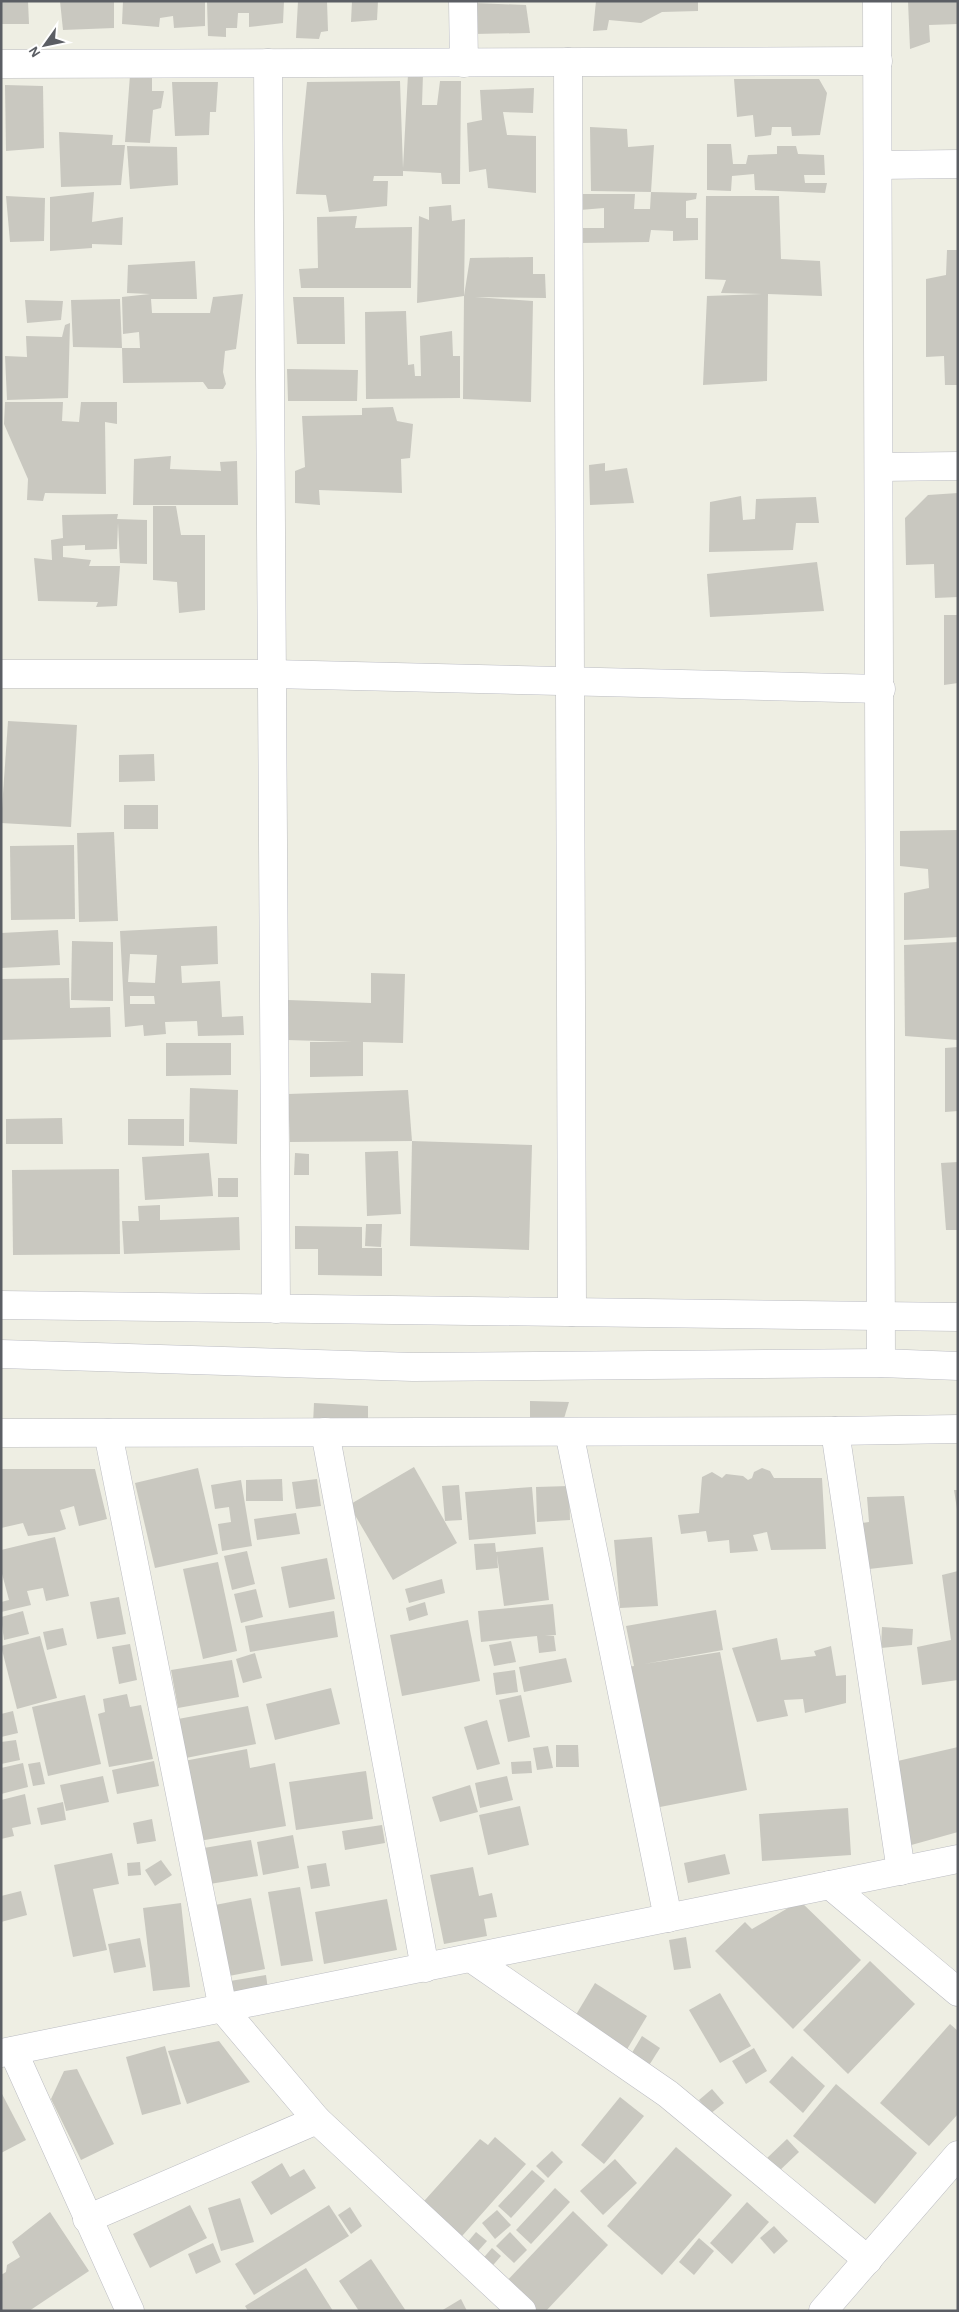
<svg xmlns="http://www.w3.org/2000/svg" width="959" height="2312" viewBox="0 0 959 2312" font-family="'Alegreya Sans',sans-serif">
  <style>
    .building { fill: #c9c8c0; fill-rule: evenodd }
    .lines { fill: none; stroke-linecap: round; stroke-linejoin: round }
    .minor-casing { stroke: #bbbcc2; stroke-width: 29 }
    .tertiary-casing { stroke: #bbbcc2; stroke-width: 29 }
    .minor { stroke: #fff; stroke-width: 28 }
    .tertiary { stroke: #fff; stroke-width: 28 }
  </style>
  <rect width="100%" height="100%" fill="#eeeee3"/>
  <!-- building -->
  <g class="building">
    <path d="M1,1h27l1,23h-28z"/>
    <path d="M60,1h54v27l-51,2z"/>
    <path d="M123,1h82v25l-31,2 -1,-12 -13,2 -1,9 -37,-3z"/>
    <path d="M207,1h77l-1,22 -34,4v-14h-11l-1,15h-11v9l-18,-1z"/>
    <path d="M298,1h29l1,30 -7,1 -2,7 -23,-1z"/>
    <path d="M352,1h26l-1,19 -26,2z"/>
    <path d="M596,1h102v10l-36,1 -21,11 -32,-3 -2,10 -14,1z"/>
    <path d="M908,1h50v23l-29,1 1,17 -20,7z"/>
    <path d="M474,3l52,2 4,28 -56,1z"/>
    <path d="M408,74h15l-1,31h15l3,-24h21l-1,103h-18l-1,-11 -38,-2v5h-29l-1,5h15l-1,25 -58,6 -3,-17 -30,-1 11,-112 93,-1 3,87z"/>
    <path d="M130,75l22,3v13h12l-3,17 -8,2 -3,33 -25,-1z"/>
    <path d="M734,79h85l8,14 -7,42 -28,1 -1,-9h-19l-1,8 -16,2 -2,-22 -16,2z"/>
    <path d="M172,82h46l-2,30h-6l-1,23 -34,1z"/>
    <path d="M5,85l38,1 1,62 -38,3z"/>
    <path d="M534,88l-1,25 -30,-1 4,23 29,1v57l-48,-5 -2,-19 -17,3 -2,-49 15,-3 -2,-30z"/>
    <path d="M590,127l37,2 1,18 26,-2 -3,47 -60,-1z"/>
    <path d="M59,132l54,3 -1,10h13l-4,40 -60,2z"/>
    <path d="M707,144h24l2,20h13l2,-9 29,-1v-8h19l2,8 26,1 1,20h-21l1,8h22l-2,10 -70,-3 -1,-16 -22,2 -1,15 -24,-1z"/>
    <path d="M127,146l50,1 1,38 -48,4z"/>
    <path d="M94,192l-2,30 31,-5 -1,28 -30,-1v4l-42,3v-54z"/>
    <path d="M651,192l46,1 -1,6 -10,2v17h12v22l-25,1v-10l-22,-1 -2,12 -70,1 2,-15h23v-20l-24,2 1,-16h54l-1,15h16z"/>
    <path d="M6,196l39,2 -1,43 -34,1z"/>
    <path d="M706,196h73l2,63 39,2 2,35 -54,-2 -1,87 -64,4 4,-89 55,-2 -41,-1 5,-13 -21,-1z"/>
    <path d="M451,205l1,16 13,-2 -1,77 6,-38 63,-1v17h12l1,24 -71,-1 58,4 -2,101 -68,-3 1,-103 -47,7 2,-87 10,4v-13z"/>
    <path d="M357,216l-2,12 57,-1 -1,61h-110l-2,-19 19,-1 -1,-51z"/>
    <path d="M947,250h11v135h-13l-1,-29 -18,1v-78l20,-4z"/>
    <path d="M195,261l2,38h-46l1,14h58l3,-16 30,-3 -7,55 -11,2 -2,21 3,12 -3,5h-15l-5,-7 -80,1 -1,-35 -49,-1 -2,-47 49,-1 2,49h18l-1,-16 -16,2 -1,-37 28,-3 -23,-1 1,-28z"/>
    <path d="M293,297h51l1,47h-48z"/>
    <path d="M25,300l38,1 -2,19 -34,3z"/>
    <path d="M406,311l2,54 6,-1 1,12h6l-1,-40 32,-5 1,25h7v42l-94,1 -1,-87z"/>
    <path d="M70,323l-2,75 -61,2 -2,-44 22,1 -1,-21 36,1 3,-12z"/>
    <path d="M287,369l71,1 -1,31h-69z"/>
    <path d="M5,402h58l-1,19 17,1 2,-20h36v22l-12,-2 1,72 -61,-1 -2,8 -16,-1 1,-21 -24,-55z"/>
    <path d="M393,407l4,14 16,3 -3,34 -9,1 1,34 -83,-3 1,15 -25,-2v-32l10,-4 -3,-51 60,-1v-7z"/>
    <path d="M171,456l-1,13 51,2 -1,-9 17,-1 1,44h-105l1,-46z"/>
    <path d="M605,463v8l22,-3 7,35 -44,2 -1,-40z"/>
    <path d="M958,493v104l-23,1 -1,-34 -28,1 -1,-47 23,-23z"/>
    <path d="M741,496l2,24 12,-1 1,-20 60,-2 3,26h-23l-3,27 -84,2 1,-50z"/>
    <path d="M153,506h23l5,29h24v75l-26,3 -2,-31 -24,-2z"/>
    <path d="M118,514l-1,5 30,1v44l-27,-1 -2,-40 -1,26 -32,1v-5l-22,1v11l28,3 -2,6h31l-3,40 -21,1 2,-5 -60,-1 -4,-43 18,2 -1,-20 12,-2 -1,-23z"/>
    <path d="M817,562l7,49 -114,6 -3,-43z"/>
    <path d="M944,615h14v68l-14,2z"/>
    <path d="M8,721l69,4 -6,102 -70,-4z"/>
    <path d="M154,754l1,27 -36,1v-27z"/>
    <rect x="124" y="805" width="34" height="24"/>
    <path d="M958,830v107l-54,3v-47l25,-5 -1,-19 -28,-3v-35z"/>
    <path d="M114,832l4,89 -39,1 -2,-89z"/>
    <path d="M74,845l1,74 -64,1 -1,-74z"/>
    <path d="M217,926l1,38 -37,2 1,17 38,-2 2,36 21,-1 1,19 -46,1 -1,-15 -32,1 1,12 -22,2 -1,-11 -18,2 -5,-96zM130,954l27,1 -2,28 -27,-1zM130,996h24l1,8h-25z"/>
    <path d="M58,930l2,35 -59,3v-35z"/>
    <path d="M72,941l41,1v59l-42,-1z"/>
    <path d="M958,942v98l-53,-4 -1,-91z"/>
    <path d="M371,973l34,1 -2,69 -40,-1v34l-53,1v-35h42l-65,-2 1,-40 83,3z"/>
    <path d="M69,978l1,30 40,-1 1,30 -110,3v-61z"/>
    <path d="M166,1043h65v32l-65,1z"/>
    <path d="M958,1047v64l-13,1v-64z"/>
    <path d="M190,1088l48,2 -1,54 -48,-2z"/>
    <path d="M408,1090l4,51 -122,1 -2,-48z"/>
    <path d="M62,1118l1,26h-57v-25z"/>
    <path d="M128,1119h56v27l-56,-1z"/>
    <path d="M412,1141l120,4 -3,105 -119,-4z"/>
    <path d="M398,1151l3,63 -34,2 -2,-64z"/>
    <path d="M209,1153l4,43 -68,4 -3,-43z"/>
    <path d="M295,1153l14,1v21h-15z"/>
    <path d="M958,1162v68h-12l-5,-67z"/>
    <path d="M119,1169l1,85 -107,1 -1,-85z"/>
    <rect x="218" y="1178" width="20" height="19"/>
    <path d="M160,1205v15l79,-3 1,33 -116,4 -2,-33h17l-1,-15z"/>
    <path d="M366,1224h16l-1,23 -16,-1z"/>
    <path d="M295,1226l67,1v21h20v28l-64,-1v-26h-23z"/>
    <path d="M530,1401l39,1 -7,23h-32z"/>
    <path d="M314,1403l54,3v20l-55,-2z"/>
    <path d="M414,1467l43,76 -64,37 -44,-75z"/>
    <path d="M198,1468l20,86 -63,14 -20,-85z"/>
    <path d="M762,1468l8,3 4,7h48l4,71 -55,1 -4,-18 -14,3 5,16 -28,2 -1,-13 -21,2 -2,-11 -25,3 -3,-19 21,-2 3,-36 10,-5 10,6 4,-4 17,2 5,4 4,-2 2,-6z"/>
    <path d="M1,1469h94l12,50 -28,7 -5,-20 -14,4 6,19 -9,3 -29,4 -5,-13 -22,5z"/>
    <path d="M282,1479l1,22h-37v-21z"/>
    <path d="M317,1479l4,27 -25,3 -4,-27z"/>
    <path d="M241,1480l11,66 -30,5 -4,-27 13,-2 -2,-15 -14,2 -4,-24z"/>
    <path d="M459,1485l3,35 -17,1 -3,-35z"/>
    <path d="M569,1486l1,34 -33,2 -1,-35z"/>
    <path d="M532,1487l4,47 -67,6 -4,-48z"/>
    <path d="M954,1490h4v19h-1z"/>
    <path d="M904,1496l9,68 -44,5 -14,-45 14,-2 -2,-25z"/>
    <path d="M296,1513l4,21 -43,6 -3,-21z"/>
    <path d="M55,1537l14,59 -23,5 -3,-13 -16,3 4,14 -30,7v-10l8,-2 -8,-30v-20z"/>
    <path d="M652,1537l6,69 -38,2 -6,-68z"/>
    <path d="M495,1543l1,9 47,-5 6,53 -45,6 -7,-51 1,13 -22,2 -2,-26z"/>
    <path d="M247,1551l8,33 -23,6 -8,-34z"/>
    <path d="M327,1558l8,41 -46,9 -8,-41z"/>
    <path d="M218,1562l19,89 -34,8 -20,-90z"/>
    <path d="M958,1571v109l-36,5 -5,-38 34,-7 -9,-65z"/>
    <path d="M442,1579l3,14 -36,10 -4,-14z"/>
    <path d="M256,1589l7,28 -22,6 -7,-29z"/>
    <path d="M119,1597l7,37 -29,5 -7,-37z"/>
    <path d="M425,1602l3,13 -19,6 -3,-13z"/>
    <path d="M553,1604l3,31 -11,1h9l2,15 -17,2 -2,-17 -56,6 -3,-31z"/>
    <path d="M716,1610l7,40 -79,14 76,-12 27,138 -87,17 -32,-140 6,-1 -8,-40z"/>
    <path d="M23,1611l6,23 -25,6 -3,-23z"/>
    <path d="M334,1611l4,26 -88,15 -5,-26z"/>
    <path d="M468,1620l12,61 -78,15 -12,-61z"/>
    <path d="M882,1627l31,2 -1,16 -31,3z"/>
    <path d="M63,1628l4,17 -20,5 -4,-18z"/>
    <path d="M40,1636l17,62 -40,11 -16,-63z"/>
    <path d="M777,1638l4,22 35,-4 -2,-5 17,-5 5,30 10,-1v28l-41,10 -2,-14 -19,1 4,16 -31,6 -25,-74z"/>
    <path d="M511,1641l5,21 -22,4 -5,-21z"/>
    <path d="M130,1644l7,36 -18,4 -7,-37z"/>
    <path d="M255,1653l7,25 -19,5 -7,-24z"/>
    <path d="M566,1658l6,24 -48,10 -5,-25z"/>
    <path d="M232,1660l7,37 -61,11 -7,-38z"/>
    <path d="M515,1670l3,22 -22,3 -3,-22z"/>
    <path d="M331,1688l9,36 -65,16 -9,-36z"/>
    <path d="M127,1694l3,13 11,-2 12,54 -44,8 -11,-53 7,-2 -2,-13z"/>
    <path d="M85,1695l16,69 -53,12 -16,-69z"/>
    <path d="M521,1695l9,42 -22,5 -9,-42z"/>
    <path d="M248,1706l8,38 -70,14 -8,-39z"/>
    <path d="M13,1711l5,22 -17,4v-23z"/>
    <path d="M487,1720l13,44 -23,6 -13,-43z"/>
    <path d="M16,1740l4,20 -19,4v-22z"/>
    <path d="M556,1745h22l1,22h-23z"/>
    <path d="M548,1746l5,22 -16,2 -4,-22z"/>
    <path d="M958,1747v85l-61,17 -8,-86z"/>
    <path d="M247,1749l3,19 25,-5 11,63 -87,15 -15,-80z"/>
    <path d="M154,1761l5,25 -42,8 -5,-24z"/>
    <path d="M531,1761l1,12 -20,1 -1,-12z"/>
    <path d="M40,1762l5,22 -12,2 -5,-22z"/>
    <path d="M23,1763l5,24 -27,7v-26z"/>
    <path d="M366,1771l7,48 -77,11 -7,-48z"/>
    <path d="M103,1776l6,26 -43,9 -6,-26z"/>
    <path d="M507,1776l6,24 -33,8 -5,-25z"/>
    <path d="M470,1785l8,27 -38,10 -8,-25z"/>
    <path d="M25,1794l6,30 -19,4 2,8 -13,3v-39z"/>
    <path d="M63,1802l3,18 -25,5 -4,-17z"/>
    <path d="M520,1806l9,39 -41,10 -9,-40z"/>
    <path d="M848,1808l3,47 -89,6 -3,-47z"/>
    <path d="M152,1819l4,22 -19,3 -4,-21z"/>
    <path d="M382,1825l3,18 -40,7 -3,-19z"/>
    <path d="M293,1835l6,33 -36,7 -6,-33z"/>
    <path d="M251,1840l7,36 -54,9 -6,-36z"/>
    <path d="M112,1853l7,31 -26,5 14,61 -34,7 -19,-92z"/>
    <path d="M725,1854l5,20 -42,9 -4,-20z"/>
    <path d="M161,1860l11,15 -17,11 -10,-16z"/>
    <path d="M140,1862l1,13 -13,1 -1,-13z"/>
    <path d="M326,1863l4,23 -19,3 -4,-23z"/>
    <path d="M473,1867l6,29 13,-3 5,24 -13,2 3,17 -43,8 -14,-69z"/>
    <path d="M300,1887l13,74 -32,5 -13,-74z"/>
    <path d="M21,1891l6,24 -26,7v-26z"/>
    <path d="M251,1898l14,71 -36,7 -14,-71z"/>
    <path d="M387,1899l10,51 -73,14 -9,-52z"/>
    <path d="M800,1901l61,59 -68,69 -78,-78 30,-29 7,7z"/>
    <path d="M181,1903l9,84 -37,4 -10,-83z"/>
    <path d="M686,1937l5,31 -17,2 -5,-30z"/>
    <path d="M140,1938l6,29 -32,6 -6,-29z"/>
    <path d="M870,1961l45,43 -67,70 -45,-44z"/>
    <path d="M266,1975l2,15 -35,5 -3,-14z"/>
    <path d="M595,1983l52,33 -21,35 -52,-33z"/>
    <path d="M720,1993l31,53 -31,17 -31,-53z"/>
    <path d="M950,2024l8,7v83l-29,32 -49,-43z"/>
    <path d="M642,2036l18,12 -12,19 -18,-11z"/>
    <path d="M219,2041l31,41 -63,22 -19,-53z"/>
    <path d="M165,2046l16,58 -39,11 -16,-58z"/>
    <path d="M754,2048l13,23 -21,13 -14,-23z"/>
    <path d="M792,2056l33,30 -22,27 -34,-31z"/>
    <path d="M77,2069l37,75 -33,16 -30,-61 13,-28z"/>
    <path d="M836,2084l81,69 -42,51 -82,-68z"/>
    <path d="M712,2089l12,14 -14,11 -11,-14z"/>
    <path d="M1,2092l25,48 -25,13z"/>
    <path d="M620,2097l24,19 -40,48 -23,-19z"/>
    <path d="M495,2137l31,27 -71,80 -39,-34 64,-71 8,6z"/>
    <path d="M787,2139l12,13 -22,21 -12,-13z"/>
    <path d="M676,2147l56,48 -70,80 -55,-49z"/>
    <path d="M552,2151l11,11 -15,16 -12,-12z"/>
    <path d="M615,2159l22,24 -34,32 -23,-24z"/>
    <path d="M282,2163l8,14 14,-8 12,19 -45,27 -20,-33z"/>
    <path d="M532,2170l13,11 -34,37 -13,-12z"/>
    <path d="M555,2188l15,14 -39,42 -15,-14z"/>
    <path d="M240,2198l14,44 -33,9 -13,-43z"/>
    <path d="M747,2202l22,20 -37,42 -22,-21z"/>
    <path d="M190,2205l17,33 -57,30 -17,-34z"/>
    <path d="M329,2205l20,31 -95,59 -19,-31z"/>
    <path d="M350,2207l12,19 -11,8 -13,-19z"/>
    <path d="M497,2210l14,15 -16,14 -13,-16z"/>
    <path d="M573,2211l35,34 -62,66h-16l-27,-26z"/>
    <path d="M50,2212l39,59 -60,40h-28v-36l5,-3 1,-7 13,-8 -8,-15z"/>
    <path d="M774,2226l14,15 -14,13 -14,-16z"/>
    <path d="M476,2232l11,9 -16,18 -10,-9z"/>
    <path d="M510,2232l17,18 -13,13 -18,-17z"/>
    <path d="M699,2238l15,13 -20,24 -15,-13z"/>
    <path d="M213,2243l8,19 -25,12 -8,-20z"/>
    <path d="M492,2248l9,8 -13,15 -9,-8z"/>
    <path d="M371,2259l35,52h-47l-20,-30z"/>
    <path d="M306,2268l27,43h-85l-3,-5z"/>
    <path d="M461,2299l6,12h-26z"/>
  </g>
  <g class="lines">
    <defs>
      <g id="minor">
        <path d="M463,1l1,62"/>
        <path d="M877,1l4,1362"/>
        <path d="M568,62l4,1250"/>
        <path d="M268,63l8,1246"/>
        <path d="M1,64l877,-3"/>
        <path d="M878,165l80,-1"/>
        <path d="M880,467l78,-1"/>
        <path d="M1,674h271l609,15"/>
        <path d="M1,1305l957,12"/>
        <path d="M835,1431l66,440"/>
        <path d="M325,1432l100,536"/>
        <path d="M569,1432l99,486"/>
        <path d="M1,1433l834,-2 123,-2"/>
        <path d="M108,1433l115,576 94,111 205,191"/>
        <path d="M830,1885l128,107"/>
        <path d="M471,1958l197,136 200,166"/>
        <path d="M13,2051l117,260"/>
        <path d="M1,2053l957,-194"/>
        <path d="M87,2219l230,-99"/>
        <path d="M823,2311l135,-156"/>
      </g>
      <path id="tertiary" d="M1,1354l412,13 468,-4 77,3"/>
    </defs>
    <!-- minor casing -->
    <use href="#minor" class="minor-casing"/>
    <!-- tertiary casing -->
    <use href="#tertiary" class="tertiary-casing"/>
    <!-- minor -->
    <use href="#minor" class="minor"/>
    <!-- tertiary -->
    <use href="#tertiary" class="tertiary"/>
  </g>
  <!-- border -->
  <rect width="959" height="2312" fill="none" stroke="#5b5e64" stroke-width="5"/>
  <!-- north arrow -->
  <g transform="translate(45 45) rotate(237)" stroke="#ffffff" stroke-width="4" paint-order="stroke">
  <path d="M0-4L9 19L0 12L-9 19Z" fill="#5b5e64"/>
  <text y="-8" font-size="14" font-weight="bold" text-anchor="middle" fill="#5b5e64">N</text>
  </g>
</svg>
